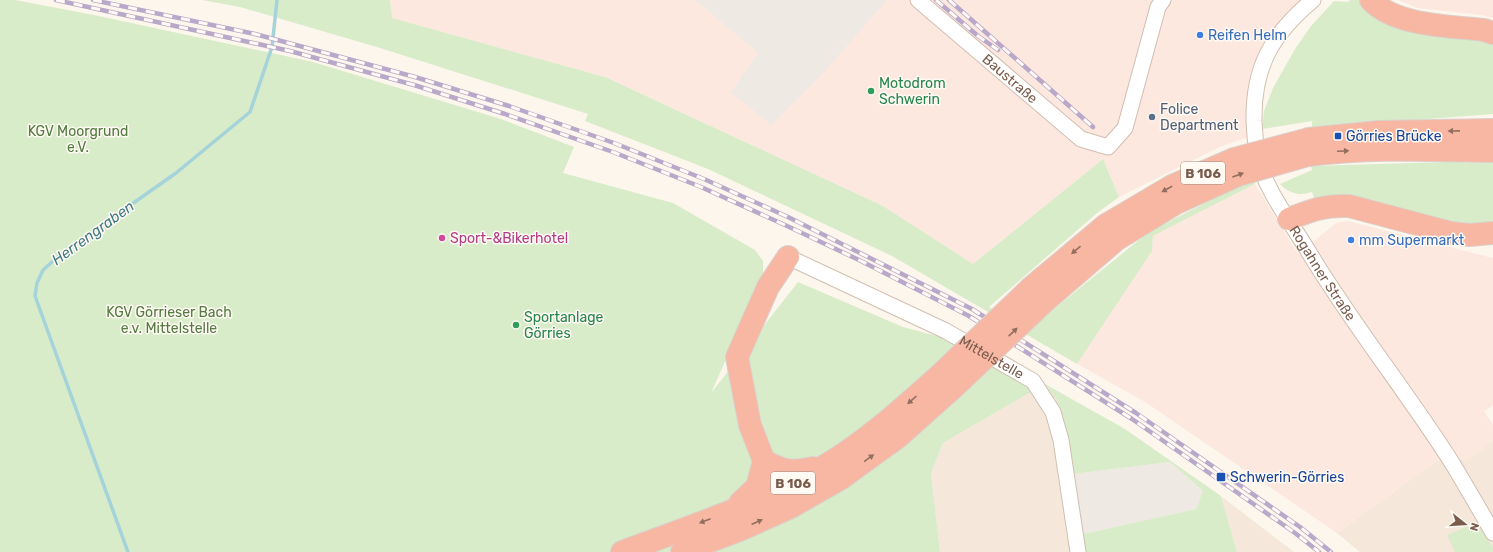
<svg xmlns="http://www.w3.org/2000/svg" width="1493" height="552" viewBox="0 0 1493 552" font-family="Rubik,sans-serif">
  <style>
    .residential { fill: #f5e8da }
    .commercial { fill: #fde8e0 }
    .industrial { fill: #efe9e4 }
    .green { fill: #d8ecc9 }
    .lines { fill: none; stroke-linecap: round; stroke-linejoin: round }
    .stream { stroke: #a5d3da; stroke-width: 3.5 }
    .minor-casing { stroke: #d1beb0; stroke-width: 17 }
    .highway-casing { stroke: #dad1cd; stroke-width: 24 }
    .minor { stroke: #fff; stroke-width: 15 }
    .highway { stroke: #f7b7a3; stroke-width: 22 }
    .rail-casing { stroke: #b9a8c9; stroke-width: 4.5 }
    .rail { stroke: #fffaf3; stroke-width: 3; stroke-dasharray: 9; stroke-linecap: butt }
    .highway-bridge-casing { stroke: #dad1cd; stroke-width: 24; stroke-linecap: butt }
    .highway-bridge { stroke: #f7b7a3; stroke-width: 22 }
    .oneway { fill: #936e5e }
    .shop-dot { fill: #3f7fe0; stroke: #fffaf3; stroke-width: 1.5 }
    .leisure-dot { fill: #2e9e5b; stroke: #fffaf3; stroke-width: 1.5 }
    .service-dot { fill: #5c6f8a; stroke: #fffaf3; stroke-width: 1.5 }
    .transit-dot { fill: #1a4fb4; stroke: #fffaf3; stroke-width: 1.5 }
    .hotel-dot { fill: #d1479c; stroke: #fffaf3; stroke-width: 1.5 }
    .labels { text-anchor: middle; stroke-width: 3; stroke-linejoin: round; paint-order: stroke }
    .shield { fill: #fffaf3; stroke: #a28b7f; stroke-width: 1 }
    .shield-label { font-size: 13px; font-weight: bold; fill: #7a5c4d }
    .shop-label { font-size: 14px; fill: #366cbe; stroke: #fffaf3; text-anchor: start }
    .street-label { font-size: 14px; fill: #7a5c4d; stroke: #fffaf3 }
    .leisure-label { font-size: 14px; fill: #27864d; stroke: #fffaf3; text-anchor: start }
    .service-label { font-size: 14px; fill: #4e5e75; stroke: #fffaf3; text-anchor: start }
    .park-label { font-size: 14px; fill: #537a41; stroke: #fffaf3 }
    .transit-label { font-size: 14px; fill: #164399; stroke: #fffaf3; text-anchor: start }
    .hotel-label { font-size: 14px; fill: #b23c85; stroke: #fffaf3; text-anchor: start }
    .water-label { font-size: 15px; font-style: italic; fill: #437c86; stroke: #fffaf3 }
  </style>
  <rect width="100%" height="100%" fill="#fdf6ec"/>
  <!-- residential -->
  <g class="residential">
    <path d="M1045,384l12,15 10,29 19,124h-146l-9,-79 12,-30z"/>
    <path d="M1493,440v112h-133l-23,-19 99,-72 33,-2z"/>
    <path d="M1221,496l56,43 17,13h-57z"/>
  </g>
  <!-- commercial -->
  <g class="commercial">
    <path d="M390,0h923l-44,48 -14,87 -33,11 -103,51 -16,-38 -130,105 -90,-58 -278,-129 -214,-59z"/>
    <path d="M1398,0h95v18l-12,-3 -64,-7z"/>
    <path d="M1255,184l43,70 38,-31 12,-2 145,37v148l-9,5 9,14v15l-24,19 -33,2 -99,72 -192,-131 -68,-38 75,-113 1,-15z"/>
  </g>
  <!-- industrial -->
  <g class="industrial">
    <path d="M695,0h190l1,1 -68,78 -47,46 -40,-33 27,-39z"/>
    <path d="M1170,462l33,29 -7,18 -113,25 -10,-60z"/>
  </g>
  <!-- green -->
  <g class="green">
    <path d="M0,0h15l79,15 219,47 188,57 73,28 -11,26 110,30 82,47 8,11v16l-52,116 87,-111 105,45 45,12 97,45 80,45 96,67 16,56h-151l-3,-18 113,-25 7,-18 -33,-29 -97,12 -16,-74 -12,-16 -102,59 -12,30 9,79h-940z"/>
    <path d="M202,0h188l2,18 213,59 278,129 90,58 130,-105 16,38 -22,16 -108,94 39,23 122,-99 89,-45 15,-4 1,2 -102,52 -1,15 -75,113 -185,-108 -184,-87 -123,-48 3,-7 -208,-66 -140,-41z"/>
    <path d="M1350,0h21l122,33v81l-181,14v-7l-50,8 2,-18 9,-23 22,-39 16,-23 23,-25 14,1z"/>
    <path d="M1448,162l45,1v70l-175,-25 -6,-16c-13,4 -22,2 -32,-8l32,-14 -1,-4z"/>
    <path d="M1478,522l15,26v4h-38l-8,-17z"/>
  </g>
  <g class="lines">
    <!-- stream -->
    <path class="stream" d="M128,552l-93,-256 2,-13 6,-13 18,-16 115,-81 74,-61 22,-65 5,-47"/>
    <defs>
      <g id="minor">
        <path id="s1" d="M918,0l163,139 27,8 17,-19 33,-121 5,-7"/>
        <path id="s2" d="M1313,0c-41,34 -60,67 -59,121 1,12 1,25 4,37 7,32 35,67 52,96 44,73 98,139 144,212 13,22 26,44 39,67"/>
        <path id="s3" d="M788,257l158,74 87,50 20,31 8,28 17,112"/>
      </g>
      <g id="highway">
        <path d="M1371,0c24,26 79,26 113,30l9,3"/>
        <path d="M1309,139l70,-7 114,-2"/>
        <path d="M1308,155c62,-8 123,-5 185,-4"/>
        <path d="M1289,219c23,-9 35,-14 60,-13l102,27 18,2 24,-2"/>
        <path d="M1032,287l74,-62"/>
        <path d="M1045,301l72,-62"/>
        <path d="M764,461c20,10 26,12 49,7"/>
        <path d="M740,503l17,-16 7,-26 -14,-36 -13,-68 31,-70 20,-30"/>
        <path d="M622,552c69,-26 142,-49 206,-88 41,-25 77,-58 113,-90"/>
        <path d="M682,552l60,-23 49,-22 49,-28 58,-42 56,-50"/>
      </g>
    </defs>
    <!-- minor casing -->
    <use href="#minor" class="minor-casing"/>
    <!-- highway casing -->
    <use href="#highway" class="highway-casing"/>
    <!-- minor -->
    <use href="#minor" class="minor"/>
    <!-- highway -->
    <use href="#highway" class="highway"/>
    <defs>
      <g id="rail">
        <path d="M56,0l234,51 124,34 91,29 108,38 88,35 84,38 74,35 110,56 163,103 163,114 24,19"/>
        <path d="M93,0l162,34 160,43 94,29 105,37 90,36 84,38 184,92 164,104 164,114 31,25"/>
        <path d="M936,0l42,36 20,14"/>
        <path d="M949,0l144,127"/>
      </g>
    </defs>
    <!-- rail casing -->
    <use href="#rail" class="rail-casing"/>
    <!-- rail -->
    <use href="#rail" class="rail"/>
    <defs>
      <g id="highway-bridge">
        <path d="M1106,225l66,-39 62,-27 75,-20"/>
        <path d="M1117,239l59,-36 62,-28 70,-20"/>
        <path d="M941,374l91,-87"/>
        <path d="M954,387l91,-86"/>
      </g>
    </defs>
    <!-- highway-bridge casing -->
    <use href="#highway-bridge" class="highway-bridge-casing"/>
    <!-- highway-bridge -->
    <use href="#highway-bridge" class="highway-bridge"/>
  </g>
  <!-- one-way arrows -->
  <defs><path id="oneway-solid" d="M-6-.8H1V-3.2L6.5 0L1 3.2V.8H-6Z"/></defs>
  <g class="oneway">
    <use href="#oneway-solid" transform="translate(1454 131) rotate(179)"/>
    <use href="#oneway-solid" transform="translate(1343 151) rotate(-3)"/>
    <use href="#oneway-solid" transform="translate(1238 175) rotate(-20)"/>
    <use href="#oneway-solid" transform="translate(1167 189) rotate(151)"/>
    <use href="#oneway-solid" transform="translate(1076 250) rotate(140)"/>
    <use href="#oneway-solid" transform="translate(1013 332) rotate(-43)"/>
    <use href="#oneway-solid" transform="translate(912 400) rotate(138)"/>
    <use href="#oneway-solid" transform="translate(869 458) rotate(-36)"/>
    <use href="#oneway-solid" transform="translate(705 521) rotate(159)"/>
    <use href="#oneway-solid" transform="translate(757 522) rotate(-24)"/>
  </g>
  <!-- markers -->
  <g class="shop-dot">
    <circle cx="1200" cy="35" r="4"/>
    <circle cx="1351" cy="240" r="4"/>
  </g>
  <g class="leisure-dot">
    <circle cx="871" cy="91" r="4"/>
    <circle cx="516" cy="325" r="4"/>
  </g>
  <circle class="service-dot" cx="1152" cy="117" r="4"/>
  <g class="transit-dot">
    <rect x="1334" y="132" width="8" height="8" rx="2"/>
    <rect x="1216" y="472" width="10" height="10" rx="2"/>
  </g>
  <circle class="hotel-dot" cx="442" cy="238" r="4"/>
  <g class="labels">
    <!-- shield labels -->
    <g class="shield">
      <rect x="1181" y="162" width="44" height="22" rx="3"/>
      <rect x="771" y="472" width="44" height="22" rx="3"/>
    </g>
    <g class="shield-label">
      <text x="1203" y="178">B 106</text>
      <text x="793" y="488">B 106</text>
    </g>
    <!-- shop labels -->
    <g class="shop-label">
      <text x="1208" y="40">Reifen Helm</text>
      <text x="1359" y="245">mm Supermarkt</text>
    </g>
    <!-- street labels -->
    <g class="street-label">
      <text dy="5" stroke="none"><textPath href="#s1" startOffset="121">Baustraße</textPath></text>
      <text dy="5" stroke="none"><textPath href="#s2" startOffset="310">Rogahner Straße</textPath></text>
      <text dy="5" stroke="none"><textPath href="#s3" startOffset="227">Mittelstelle</textPath></text>
    </g>
    <!-- leisure labels -->
    <g class="leisure-label">
      <text x="879" y="88">Motodrom<tspan x="879" dy="16">Schwerin</tspan></text>
      <text x="524" y="322">Sportanlage<tspan x="524" dy="16">Görries</tspan></text>
    </g>
    <!-- service labels -->
    <g class="service-label">
      <text x="1160" y="114">Folice<tspan x="1160" dy="16">Department</tspan></text>
    </g>
    <!-- park labels -->
    <g class="park-label">
      <text x="78" y="136">KGV Moorgrund<tspan x="78" dy="16">e.V.</tspan></text>
      <text x="169" y="317">KGV Görrieser Bach<tspan x="169" dy="16">e.v. Mittelstelle</tspan></text>
    </g>
    <!-- transit labels -->
    <g class="transit-label">
      <text x="1346" y="141">Görries Brücke</text>
      <text x="1230" y="482">Schwerin-Görries</text>
    </g>
    <!-- hotel labels -->
    <g class="hotel-label">
      <text x="450" y="243">Sport-&amp;Bikerhotel</text>
    </g>
    <!-- water labels -->
    <g class="water-label">
      <text transform="translate(93 233) rotate(-36)" y="5">Herrengraben</text>
    </g>
  </g>
  <!-- north arrow -->
  <g transform="translate(1465 524) rotate(107)" stroke="#fffaf3" stroke-width="3" paint-order="stroke">
  <path d="M0-3L7 15L0 10L-7 15Z" fill="#7a5c4d"/>
  <text y="-6" font-size="11" font-weight="bold" text-anchor="middle" fill="#7a5c4d">N</text>
  </g>
</svg>
